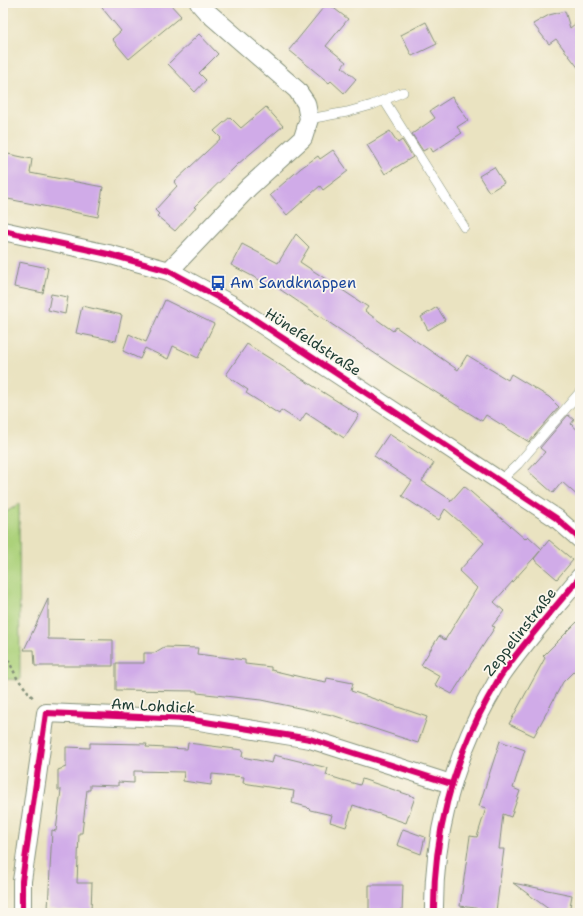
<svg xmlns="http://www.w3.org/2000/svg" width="583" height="916" viewBox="0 0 583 916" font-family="'Shantell Sans',sans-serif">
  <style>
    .green { fill: #acd17a; stroke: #668757 }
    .building { fill: #d0abe8 }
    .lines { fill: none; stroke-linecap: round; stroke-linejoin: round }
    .service-casing { stroke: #84907a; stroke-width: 10 }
    .minor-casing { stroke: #84907a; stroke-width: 20 }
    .path { stroke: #84907a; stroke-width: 2.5; stroke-dasharray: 3 3; stroke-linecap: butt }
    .service { stroke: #fff; stroke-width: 9 }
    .minor { stroke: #fff; stroke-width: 18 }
    .cycleway-casing { stroke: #fbf7ec; stroke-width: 8 }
    .cycleway { stroke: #d6006c; stroke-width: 6 }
    .labels { text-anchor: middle; stroke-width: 3.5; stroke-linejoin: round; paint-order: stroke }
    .transit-label { font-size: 15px; fill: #164399; stroke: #fbf7ec; text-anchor: start }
    .street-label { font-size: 15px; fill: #1f3d34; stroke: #fbf7ec }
  </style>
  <rect width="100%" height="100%" fill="#fbf7ec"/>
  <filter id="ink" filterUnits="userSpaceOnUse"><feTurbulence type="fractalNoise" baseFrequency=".025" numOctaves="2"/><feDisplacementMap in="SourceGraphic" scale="8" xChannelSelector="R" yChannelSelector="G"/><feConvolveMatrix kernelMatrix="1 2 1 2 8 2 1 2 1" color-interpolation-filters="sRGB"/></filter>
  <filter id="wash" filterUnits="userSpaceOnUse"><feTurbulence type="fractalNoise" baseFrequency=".012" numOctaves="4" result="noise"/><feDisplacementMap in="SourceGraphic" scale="16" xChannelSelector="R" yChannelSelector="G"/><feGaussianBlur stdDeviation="0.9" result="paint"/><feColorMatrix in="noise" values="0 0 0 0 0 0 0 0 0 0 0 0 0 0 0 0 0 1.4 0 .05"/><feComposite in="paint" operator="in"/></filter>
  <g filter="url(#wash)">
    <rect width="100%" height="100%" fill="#eae3c1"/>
    <!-- green -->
    <path class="green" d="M19,504l1,176 -17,-1v-165z"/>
    <g id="blocks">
      <!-- building -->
      <g class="building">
        <path d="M98,3h71l12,13 -52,43 -17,-20 9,-8z"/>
        <path d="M327,3l21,16 -22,27 20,16 -4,5 14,12 -12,14 -13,-12 -2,2 -40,-33z"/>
        <path d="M565,11l5,17 10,-8v50l-24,-31 -7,5 -16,-20 16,-9z"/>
        <path d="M426,22l11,22 -25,12 -11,-21z"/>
        <path d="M199,34l19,20 -19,19 7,7 -11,12 -27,-28z"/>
        <path d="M452,97l16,23 -11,7 5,6 -29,19 -3,-5 -7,4 -11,-17 23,-16 -5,-7z"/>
        <path d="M266,107l17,19 -45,38 -44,43 2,1 -21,23 -18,-15 2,-2 -4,-4 22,-24 -3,-4 47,-44 -7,-7 16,-14 11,11z"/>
        <path d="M390,131l8,12 4,-3 11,17 -28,17 -18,-29z"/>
        <path d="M333,150l15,21 -25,19 -3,-4 -33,29 -17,-20 31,-27 17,-12 2,3z"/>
        <path d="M3,153l29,6 -2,14 73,14 -5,30 -95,-19z"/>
        <path d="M494,167l10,16 -15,9 -10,-16z"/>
        <path d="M296,234l13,13 -9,15 68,45 -3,4 28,20 3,-4 62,43 9,-15 41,25 3,-6 38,23 10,10 -30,35 -43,-27 -4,6 -87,-54 -123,-83 -1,2 -40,-21 11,-21 36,19z"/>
        <path d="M19,262l29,6 -5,25 -29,-6z"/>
        <path d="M51,294l17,3 -3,17 -17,-4z"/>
        <path d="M165,300l49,24 -16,34 -25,-12 -5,13 -23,-11 -5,11 -17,-8 6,-17 17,8z"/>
        <path d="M82,306l40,9 -6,26 -40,-8z"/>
        <path d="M437,307l8,13 -17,10 -7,-13z"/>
        <path d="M247,344l112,71 -15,23 -38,-25 -6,9 -19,-12 -2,4 -33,-21 2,-3 -22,-15z"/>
        <path d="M568,415l6,5 -3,4 9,8v66l-18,-16 -9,11 -25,-22 17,-19 -5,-4z"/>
        <path d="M389,434l45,29 -12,18 29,19 -1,2 14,-16 61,53 3,-3 14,13 -48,53 10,9 -12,15 3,1 -43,67 -17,-9 5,-9 -19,-11 18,-29 6,4 32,-52 -18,-17 25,-28 -39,-34 -6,11 -37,-24 10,-15 -38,-25z"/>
        <path d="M549,540l24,20 -16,19 -23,-20z"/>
        <path d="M48,599v40l65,1v26h-78l-1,-16h-10z"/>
        <path d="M580,619v46l-17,17 -29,54 -25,-12 36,-66 -2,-2z"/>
        <path d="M164,647l34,1 -1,6 48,6v4l26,3v3l34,8 21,4 1,-4 26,5 -2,8 76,26 -9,26 -86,-28 -71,-15 -64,-7v-2l-81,-1v-27h28v-10h10z"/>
        <path d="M500,741l25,9 -12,38 7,3 -9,26 -8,-3 -4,35h5l-8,62 -36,-5 10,-70 7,1 9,-29 -7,-2z"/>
        <path d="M90,743l57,1 -1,3 41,2 1,-6 55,7 -1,7 30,6 2,-8 54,13 -2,7 16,5 18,5 2,-6 53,18 -9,26 -53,-18 -7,22 -16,-5 2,-7 -22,-5 -3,-3 -15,-4 2,-12 -51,-8 1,-6 -32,-3 -1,11 -28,-4 1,-9 -50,-1v12l-16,-1v4l-28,-1v5h-3l-5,43h-3l-2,50h15l-1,28 -43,-2 4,-79 4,1 5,-41h-3v-20l8,-3v-20l24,1z"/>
        <path d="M403,829l22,8 -4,17 -24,-9z"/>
        <path d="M513,883l59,12 -3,18h-15z"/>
        <path d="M369,885h34l-1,28h-33z"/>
      </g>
    </g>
  </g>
  <g filter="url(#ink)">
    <use href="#blocks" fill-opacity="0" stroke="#84907a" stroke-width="1"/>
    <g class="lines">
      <defs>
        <g id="service">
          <path d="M384,100l80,127"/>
          <path d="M309,119l38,-7 25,-7 31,-13"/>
          <path d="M500,481l18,-17 62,-72"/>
        </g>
        <g id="minor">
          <path d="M3,231l105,23 61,17 65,35 322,212 24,21"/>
          <path d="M169,271l80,-84 54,-49 6,-19 -3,-16 -9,-13 -91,-79 -7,-8"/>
          <path d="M22,913v-32l24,-168 141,6 123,20 141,45"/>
          <path d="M434,913c-1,-74 18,-150 54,-215 5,-8 9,-17 14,-24 23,-33 52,-65 78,-97"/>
        </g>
      </defs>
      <!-- service casing -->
      <use href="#service" class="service-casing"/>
      <!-- minor casing -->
      <use href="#minor" class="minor-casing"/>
      <!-- path -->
      <path class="path" d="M3,649l14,29 17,21"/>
      <!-- service -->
      <use href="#service" class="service"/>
      <!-- minor -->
      <use href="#minor" class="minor"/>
      <defs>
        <g id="cycleway">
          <path d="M3,231l105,23 61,17 65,35 322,212 24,21"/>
          <path d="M22,913v-32l24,-168 141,6 123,20 141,45"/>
          <path d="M434,913c-1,-74 18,-150 54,-215 5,-8 9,-17 14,-24 23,-33 52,-65 78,-97"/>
        </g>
      </defs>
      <!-- cycleway casing -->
      <use href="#cycleway" class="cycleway-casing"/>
      <!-- cycleway -->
      <use href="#cycleway" class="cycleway"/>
    </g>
  </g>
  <!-- icons -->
  <defs>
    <symbol id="bus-bare" viewBox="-9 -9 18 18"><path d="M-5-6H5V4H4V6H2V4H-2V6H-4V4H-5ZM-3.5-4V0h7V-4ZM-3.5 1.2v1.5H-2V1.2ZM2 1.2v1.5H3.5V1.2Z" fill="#1a4fb4" stroke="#fbf7ec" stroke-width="2.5" paint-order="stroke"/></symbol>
  </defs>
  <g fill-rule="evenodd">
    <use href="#bus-bare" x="207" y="272" width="22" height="22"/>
  </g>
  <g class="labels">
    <!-- transit labels -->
    <g class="transit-label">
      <text x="230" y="288">Am Sandknappen</text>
    </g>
    <!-- street labels -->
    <g class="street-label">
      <text transform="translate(313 342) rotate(33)" y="5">Hünefeldstraße</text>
      <text transform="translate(520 632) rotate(-52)" y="5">Zeppelinstraße</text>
      <text transform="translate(153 706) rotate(3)" y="5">Am Lohdick</text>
    </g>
  </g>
  <!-- margin -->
  <rect width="583" height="916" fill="none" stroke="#fbf7ec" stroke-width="16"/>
</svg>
